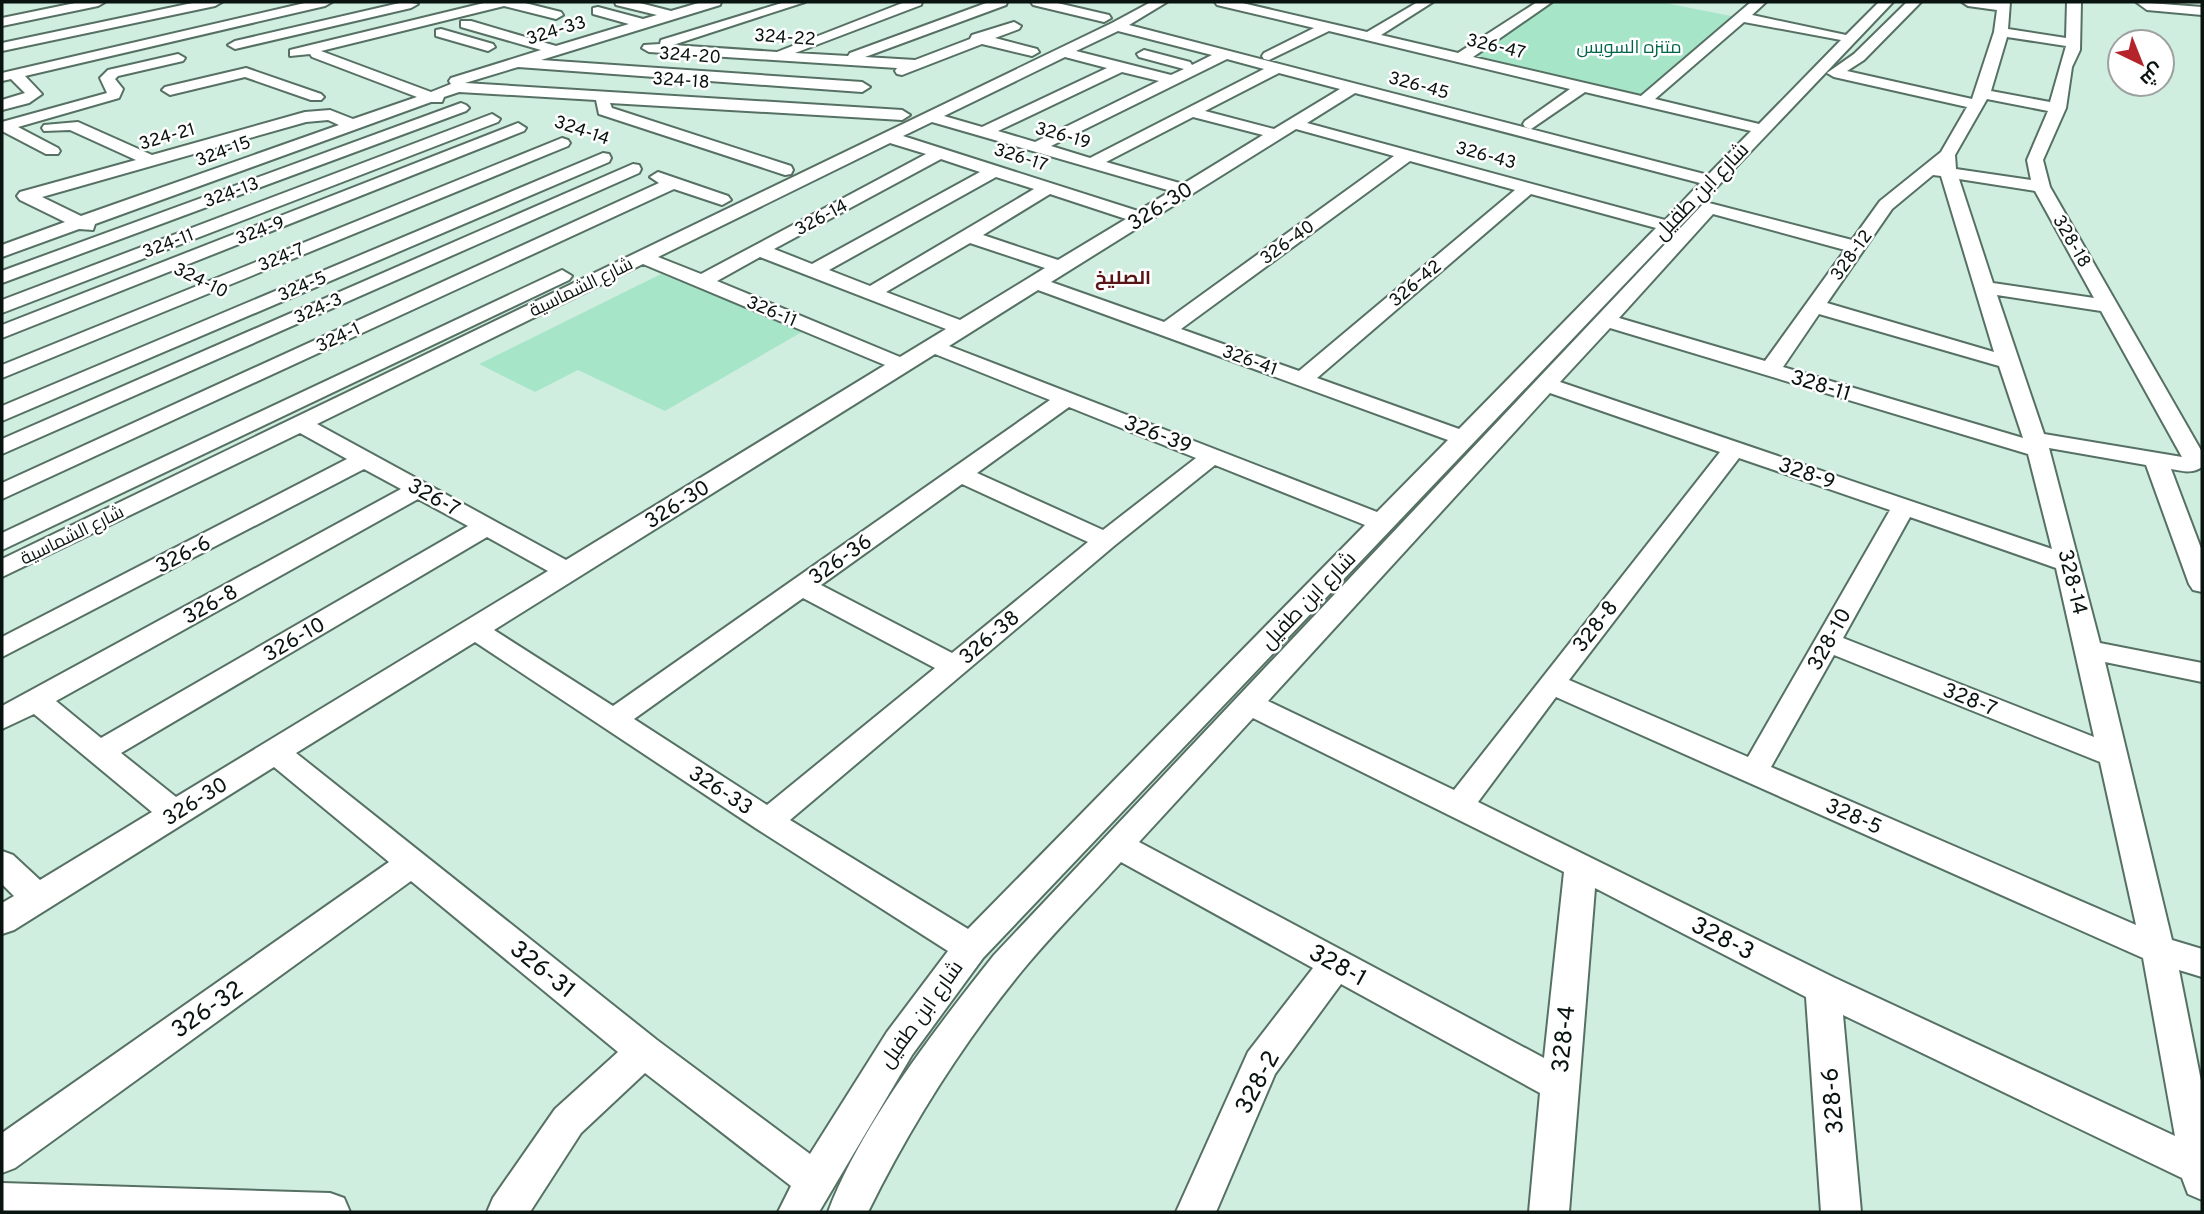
<svg xmlns="http://www.w3.org/2000/svg" width="2204" height="1214" viewBox="0 0 2204 1214" font-family="Overpass,Cairo,sans-serif">
  <style>
    .green { fill: #a7e5c9 }
    .lines { fill: none; stroke-linecap: round; stroke-linejoin: round }
    .minor-casing { stroke: #567164; stroke-width: 4 }
    .minor { fill: #fff; fill-rule: evenodd }
    .labels { text-anchor: middle; stroke-width: 5; stroke-linejoin: round; paint-order: stroke }
    .far-street-label { font-size: 18px; fill: #09130f; stroke: #fff }
    .far-park-label { font-size: 18px; fill: #026548; stroke: #fff }
    .far-neighbourhood-label { font-size: 19px; font-weight: bold; fill: #591415; stroke: #fff }
    .street-label { font-size: 21px; fill: #09130f; stroke: #fff }
    .near-street-label { font-size: 24px; fill: #09130f; stroke: #fff }
  </style>
  <rect width="100%" height="100%" fill="#d0eee0"/>
  <!-- green -->
  <g class="green">
    <path d="M1555,2h105l76,15 -95,79 -163,-40z"/>
    <path d="M661,274l141,58 -137,79 -87,-41 -43,22 -56,-28z"/>
  </g>
  <g class="lines">
    <defs>
      <g id="minor">
        <path d="M80,2h25l-7,4 -96,20v-8z"/>
        <path d="M197,2h25l-7,4 -213,45v-8z"/>
        <path d="M309,2h23l-7,4 -300,70 17,18 -13,9 -27,7v-10l23,-7 -14,-14 -9,2v-8z"/>
        <path d="M404,2l14,2 -7,4 -176,41 -7,-4 7,-4z"/>
        <path d="M488,2h33l40,10 2,3 -7,4 -52,-13 -183,45 110,41 20,-8 -2,-3 2,-3 90,-28 -80,-23v-6h10l85,25 73,-22 -36,-10v-6l5,-1 45,12 14,-4 -41,-10 -1,-3h21l35,9 31,-9h19l-1,3 -179,55 321,22 8,5 -8,5 -344,-25 -53,16 437,27 8,5 -8,5 -292,-17 2,5 179,58 2,4 -2,4 -6,1 -186,-61 -3,-14 -137,-8 -15,5 -2,5h-11l-336,122 -2,6 -14,-1 -77,28v-12l63,-23 -45,-22 -3,-4 3,-4 116,-32 -66,-30 -26,1 -2,-3 2,-3 34,-3 74,33 153,-43 25,-2 23,9 64,-22 -105,-40 -2,-3 -20,2v-6zM328,120l11,5 -258,91 -39,-19 264,-75z"/>
        <path d="M785,2h20l-132,43 104,7 128,-50h17l-1,3 -126,48 53,3 2,-3 139,-51h18l-1,3 -141,52 50,3 55,-21 2,-4 42,-13 7,4 -2,3 -24,9 42,11 2,3 -7,4 -50,-12 -80,31 -5,-1 -2,-3 2,-3 -248,-16 -7,-4 2,-3 16,-1 1,-4z"/>
        <path d="M1031,2h22l56,13 2,3 -7,4 -71,-17z"/>
        <path d="M1151,2h16l-38,23 579,150 43,-44 -166,-39 -54,37 -6,-2 -2,-3 2,-3 45,-32 -241,-58 -60,29 -5,-1 -2,-3 2,-3 50,-25 -97,-23 -2,-3h23l129,30 51,-30h15l-52,33 77,18 79,-51h15l-79,55 168,39 110,-94h15l-14,13 94,20 33,-33h14l-910,956 -71,97 -93,157h-41l13,-26 -146,-113 -64,60 -51,79h-43l6,-14 62,-89 63,-57 -207,-171 -396,287 -13,5v-40l387,-271 -115,-95 -260,163 -12,4v-31l12,-7 -12,-12v-33l11,4 27,25 112,-68 -118,-98 -32,15v-23l399,-217 -37,-20 -362,188v-20l345,-178 -47,-26 -298,144v-18l1110,-536zM1744,22l97,18 -82,84 -104,-25zM1118,31l94,24 -20,10 -2,-3 -46,-12 -7,4 2,3 45,12 -13,6 -95,-24zM1065,57l42,11 -125,59 -38,-11zM1227,59l37,10 -174,89 -39,-12zM1122,72l37,9 -124,61 -37,-11zM1279,73l61,16 -66,40 -69,-18zM1355,93l345,90 -35,37 -358,-97zM1193,117l70,18 -80,49 -77,-22zM932,122l239,69 -33,20 -235,-75zM1296,129l98,27 -230,166 -113,-40zM890,143l36,11 -225,120 -43,-17zM941,159l39,13 -168,92 -38,-15zM1410,161l105,29 -216,181 -118,-42zM996,177l38,12 -164,97 -41,-16zM1050,194l76,25 -68,41 -75,-25zM1531,194l125,34 -197,201 -142,-51zM970,243l75,25 -85,52 -74,-28zM760,257l186,72 -46,28 -183,-76zM643,264l242,101 -319,195 -249,-136zM1038,290l410,150 -71,72 -428,-166zM935,354l115,46 -437,306 -119,-76zM1069,407l127,51 -93,72 -126,-57zM1215,465l150,60 -397,404 -178,-109 324,-274zM962,484l126,58 -136,111 -131,-68zM418,499l50,27 -367,212 -45,-37zM487,537l61,34 -372,226 -55,-44zM803,598l132,70 -168,137 -133,-86zM475,642l282,187 191,122 -61,81 -77,122 -153,-114 -361,-287z"/>
        <path d="M1907,2h14l-57,58 -17,11 125,28 22,-67 3,-22 -29,-4 -6,-4h48l-2,27 58,9 1,-36h14l-1,48 -8,17 -6,41 -23,52 7,27 152,265v15c-10,7 -20,4 -31,2l31,82v41l-9,-2 -4,-6 -43,-119 -97,-17 51,195 102,20v19l-97,-20 67,278 30,9v28l-23,-7 23,116v114l-14,-6 -6,-16 -339,-163 18,197h-40l-15,-215 -211,-109 -26,324h-40l11,-119 -199,-109 -66,90 -59,138h-40l72,-160 65,-84 -192,-106c-34,38 -72,75 -104,115 -58,72 -108,152 -149,235h-40c33,-87 108,-184 166,-257l709,-751 6,-1 143,37 28,-39 61,-49 26,-45 -133,-30 -7,-4 27,-19zM2007,37l59,9 -16,56 -59,-11zM1987,99l61,12 -21,49 4,20 -75,-11 -1,-14zM1933,175l8,1 53,176 -167,-49 65,-94zM1959,179l76,12 59,107 -101,-15zM1713,214l132,36 -80,111 -146,-43zM1997,295l104,16 81,146 -138,-23zM1819,314l180,52 24,72 -240,-71zM1610,328l418,126 24,95 -492,-167zM1550,393l170,59 -266,338 -186,-89zM1739,458l151,52 -142,247 -179,-77zM1910,517l146,51 38,169 -251,-99zM1834,655l266,107 36,163 -365,-158zM1556,697l587,261 32,178 -340,-158 -357,-176zM1253,718l311,154 -20,186 -405,-216z"/>
        <path d="M2136,2l66,5v8l-55,-5z"/>
        <path d="M441,29l52,15 2,3 -7,4 -52,-15v-6z"/>
        <path d="M178,54l7,4 -2,3 -65,15 -3,3 8,10 -4,9 -101,29 40,21 2,3 -2,3h-12l-44,-23v-9l105,-29 -7,-15 8,-8z"/>
        <path d="M246,68l75,26 3,3 -3,3h-10l-66,-23 -75,18 -8,-5 3,-3z"/>
        <path d="M461,103l5,2 3,3 -3,3 -464,172v-12z"/>
        <path d="M492,114l8,5 -2,3 -496,191v-13z"/>
        <path d="M518,123l8,5 -2,3 -522,207v-13z"/>
        <path d="M562,138l6,2 2,3 -2,3 -566,232v-13z"/>
        <path d="M603,153l6,1 2,4 -2,4 -607,259v-15z"/>
        <path d="M633,164l6,1 2,4 -2,4 -637,281v-15z"/>
        <path d="M658,172l70,24 3,4 -9,5 -48,-16 -672,310v-16l657,-300 -9,-6z"/>
        <path d="M562,270l10,6 -3,4 -567,270v-17z"/>
        <path d="M2,1183l328,10 14,5 6,14h-348z"/>
      </g>
    </defs>
    <!-- minor casing -->
    <use href="#minor" class="minor-casing"/>
    <!-- minor -->
    <use href="#minor" class="minor"/>
  </g>
  <g class="labels">
    <!-- far-street labels -->
    <g class="far-street-label">
      <text transform="translate(556 30) rotate(-17)" y="6">324-33</text>
      <text transform="translate(785 37) rotate(4)" y="6">324-22</text>
      <text transform="translate(1496 46) rotate(13)" y="6">326-47</text>
      <text transform="translate(690 55) rotate(4)" y="6">324-20</text>
      <text transform="translate(681 80) rotate(4)" y="6">324-18</text>
      <text transform="translate(1419 85) rotate(15)" y="6">326-45</text>
      <text transform="translate(582 130) rotate(19)" y="6">324-14</text>
      <text transform="translate(1063 135) rotate(16)" y="6">326-19</text>
      <text transform="translate(167 136) rotate(-16)" y="6">324-21</text>
      <text transform="translate(223 151) rotate(-20)" y="6">324-15</text>
      <text transform="translate(1486 155) rotate(15)" y="6">326-43</text>
      <text transform="translate(1021 157) rotate(18)" y="6">326-17</text>
      <text transform="translate(231 192) rotate(-20)" y="6">324-13</text>
      <text transform="translate(821 217) rotate(-28)" y="6">326-14</text>
      <text transform="translate(260 230) rotate(-21)" y="6">324-9</text>
      <text transform="translate(2072 241) rotate(60)" y="6">328-18</text>
      <text transform="translate(1287 242) rotate(-36)" y="6">326-40</text>
      <text transform="translate(168 243) rotate(-21)" y="6">324-11</text>
      <text transform="translate(1851 255) rotate(-54)" y="6">328-12</text>
      <text transform="translate(281 257) rotate(-22)" y="6">324-7</text>
      <text transform="translate(201 280) rotate(26)" y="6">324-10</text>
      <text transform="translate(1415 283) rotate(-40)" y="6">326-42</text>
      <text transform="translate(302 286) rotate(-23)" y="6">324-5</text>
      <text transform="translate(581 287) rotate(-26)" y="6">شارع الشماسية</text>
      <text transform="translate(318 308) rotate(-24)" y="6">324-3</text>
      <text transform="translate(772 311) rotate(23)" y="6">326-11</text>
      <text transform="translate(338 337) rotate(-25)" y="6">324-1</text>
      <text transform="translate(1250 360) rotate(20)" y="6">326-41</text>
      <text transform="translate(72 535) rotate(-26)" y="6">شارع الشماسية</text>
    </g>
    <!-- far-park labels -->
    <g class="far-park-label">
      <text x="1629" y="53">متنزه السويس</text>
    </g>
    <!-- far-neighbourhood labels -->
    <g class="far-neighbourhood-label">
      <text x="1123" y="284">الصليخ</text>
    </g>
    <!-- street labels -->
    <g class="street-label">
      <text transform="translate(1701 191) rotate(-46)" y="7">شارع ابن طفيل</text>
      <text transform="translate(1160 206) rotate(-32)" y="7">326-30</text>
      <text transform="translate(1821 385) rotate(17)" y="7">328-11</text>
      <text transform="translate(1158 434) rotate(21)" y="7">326-39</text>
      <text transform="translate(1807 473) rotate(19)" y="7">328-9</text>
      <text transform="translate(434 497) rotate(29)" y="7">326-7</text>
      <text transform="translate(677 504) rotate(-32)" y="7">326-30</text>
      <text transform="translate(183 554) rotate(-27)" y="7">326-6</text>
      <text transform="translate(840 559) rotate(-35)" y="7">326-36</text>
      <text transform="translate(2073 582) rotate(76)" y="7">328-14</text>
      <text transform="translate(1308 600) rotate(-46)" y="7">شارع ابن طفيل</text>
      <text transform="translate(210 604) rotate(-29)" y="7">326-8</text>
      <text transform="translate(1595 626) rotate(-52)" y="7">328-8</text>
      <text transform="translate(989 637) rotate(-40)" y="7">326-38</text>
      <text transform="translate(294 639) rotate(-30)" y="7">326-10</text>
      <text transform="translate(1829 639) rotate(-61)" y="7">328-10</text>
      <text transform="translate(1970 699) rotate(22)" y="7">328-7</text>
      <text transform="translate(721 790) rotate(33)" y="7">326-33</text>
      <text transform="translate(195 801) rotate(-32)" y="7">326-30</text>
      <text transform="translate(1854 816) rotate(24)" y="7">328-5</text>
      <text transform="translate(921 1014) rotate(-54)" y="7">شارع ابن طفيل</text>
    </g>
    <!-- near-street labels -->
    <g class="near-street-label">
      <text transform="translate(1723 938) rotate(27)" y="8">328-3</text>
      <text transform="translate(1338 965) rotate(29)" y="8">328-1</text>
      <text transform="translate(543 969) rotate(39)" y="8">326-31</text>
      <text transform="translate(207 1009) rotate(-35)" y="8">326-32</text>
      <text transform="translate(1563 1039) rotate(-84)" y="8">328-4</text>
      <text transform="translate(1257 1082) rotate(-62)" y="8">328-2</text>
      <text transform="translate(1832 1101) rotate(-95)" y="8">328-6</text>
    </g>
  </g>
  <!-- border -->
  <rect width="2204" height="1214" fill="none" stroke="#09130f" stroke-width="7"/>
  <!-- north arrow -->
  <g transform="translate(2141 63) rotate(137)"><circle r="33" fill="#ffffff" stroke="#9da19f" stroke-width="2"/>
  <path d="M0-5L12 26L0 18L-12 26Z" fill="#b5242a"/>
  <text y="-10" font-size="19" font-weight="bold" text-anchor="middle" fill="#09130f">ش</text>
  </g>
</svg>
